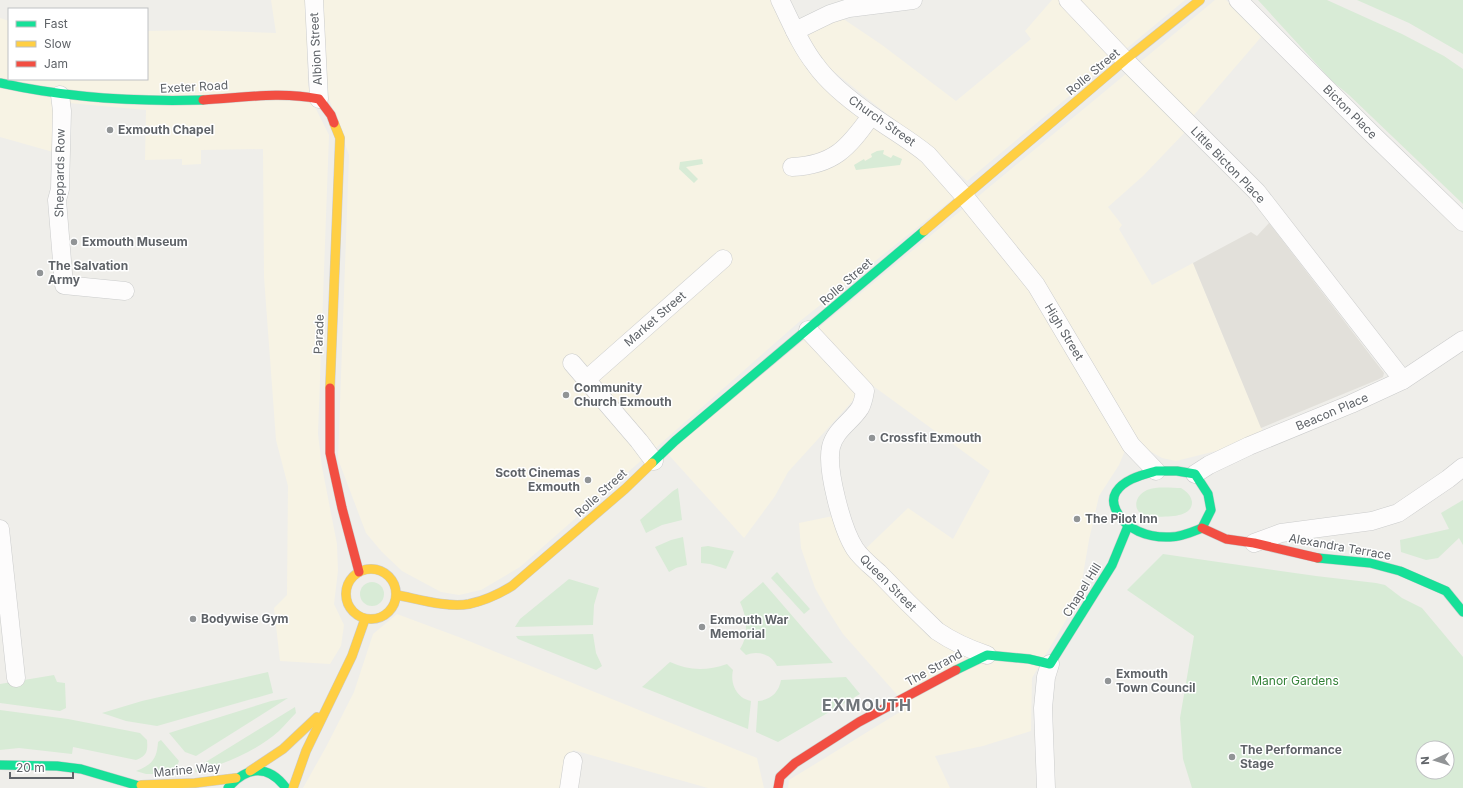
<svg xmlns="http://www.w3.org/2000/svg" width="1463" height="788" viewBox="0 0 1463 788" font-family="Inter,sans-serif">
  <style>
    .commercial { fill: #f7f3e4 }
    .education { fill: #e2e0da }
    .green { fill: #d8ebd6; fill-rule: evenodd }
    .lines { fill: none; stroke-linecap: round; stroke-linejoin: round }
    .street-casing { stroke: #cbcccc; stroke-width: 19 }
    .fast-casing { stroke: #cacacb; stroke-width: 10 }
    .slow-casing { stroke: #cacacb; stroke-width: 10 }
    .jam-casing { stroke: #cacacb; stroke-width: 10 }
    .street { stroke: #fdfcfc; stroke-width: 18 }
    .fast { stroke: #16e098; stroke-width: 9 }
    .slow { stroke: #ffcf43; stroke-width: 9 }
    .jam { stroke: #f24e42; stroke-width: 9 }
    .poi-dot { fill: #919496; stroke: #fff; stroke-width: 1.5 }
    .labels { text-anchor: middle; stroke-width: 3; stroke-linejoin: round; paint-order: stroke }
    .street-label { font-size: 12px; fill: #5f6368; stroke: #fff }
    .poi-label { font-size: 12px; font-weight: bold; fill: #5f6368; stroke: #fff; text-anchor: start }
    .park-label { font-size: 12px; fill: #348238; stroke: #fff }
    .district-label { font-size: 16px; font-weight: bold; letter-spacing: 1px; fill: #70757a; stroke: #fff }
  </style>
  <rect width="100%" height="100%" fill="#efeeea"/>
  <!-- commercial -->
  <g class="commercial">
    <path d="M271,0h35l2,85 7,22 14,28 -11,299 4,33 15,77 1,27 -4,33 10,21 -3,21 -11,18 -50,-3 -6,-53 13,-13 1,-109 -12,-46 -12,-163 -1,-128 -62,1v14l-19,1v-6l-37,1 1,-50 -88,-8 -5,50 -53,-15v-119l9,3v58h138v-48l48,-1 81,3z"/>
    <path d="M320,0h455l24,47 109,99 25,25 21,27 -155,124 -279,245 -39,23 -22,5 -18,-3 -39,-21 -20,-19 -16,-19 -28,-74 11,-304 -26,-73z"/>
    <path d="M1052,0h133l-218,181 -25,-23 -119,-95 -18,-26 34,-21 43,29 74,56 75,-62 -6,-8z"/>
    <path d="M1215,0h11l36,36 -75,87v7l-44,46 -35,31 14,18 -3,4 33,56 41,-22 71,171 -32,13 -56,14 -14,-3 -14,-8 -15,-13 -158,-238z"/>
    <path d="M964,208l66,80 96,160 -7,17 -20,31 -10,44 -10,58 -47,80 -1,53 -48,15 -48,10 15,32h-162l1,-8 119,-73 -65,-73 -16,-25 -12,-21 -14,-40 -2,-25 34,-7 23,42 52,-50 45,31 37,-68 -121,-88 -81,89 -13,24 -31,42 -77,-85z"/>
    <path d="M397,614l67,25 293,119 7,30h-56l-135,-38 -8,38h-262l23,-41 28,-55 19,-58z"/>
  </g>
  <!-- education -->
  <path class="education" d="M1269,223l115,150 -1,4 -6,3 -116,48 -68,-165 58,-31 6,4z"/>
  <!-- green -->
  <g class="green">
    <path d="M1258,0h69l75,34 42,22 19,13v135l-114,-109 -17,-14z"/>
    <path d="M1357,0h106v54l-54,-31z"/>
    <path d="M884,150l-1,4 8,4 2,-3 9,4 -2,6 -44,5 -2,-5 10,-6 1,2 7,-4 -1,-3 6,-3z"/>
    <path d="M702,159l1,5 -17,3 12,12 -4,4 -15,-14 1,-7z"/>
    <path d="M678,488l4,32 -20,5 -16,8 -6,-13 33,-29z"/>
    <path d="M1181,488c5,3 10,7 11,14 0,17 -27,14 -39,15 -19,1 -23,-19 -6,-27 10,-4 24,-2 34,-2z"/>
    <path d="M1463,500v45l-4,-7 -21,20 -12,2 -25,-8 -1,-12 49,-11 -8,-16z"/>
    <path d="M683,537l4,28 -11,3 -7,4 -14,-25 16,-7z"/>
    <path d="M708,546l26,5 -8,18 -16,-5 -9,-1v-16z"/>
    <path d="M1163,554l153,22 60,7 9,2 17,13 20,10 41,49v131h-271l-9,-29 -3,-41 14,-82 -67,-46zM1423,748h24v24h-24z"/>
    <path d="M777,572l33,37 -6,5 -33,-36z"/>
    <path d="M569,579l30,9 -5,17 -1,20 -78,2 5,-8z"/>
    <circle cx="372" cy="594" r="12"/>
    <path d="M763,582l70,81 -56,3c-5,-12 -20,-16 -31,-11l-6,-6c9,-14 7,-32 0,-47z"/>
    <path d="M593,634l3,19 6,13 -6,4 -78,-31 -2,-3z"/>
    <path d="M670,662c19,9 37,9 57,2l6,6c-3,13 3,28 18,31l-3,28 -106,-42z"/>
    <path d="M268,672l5,21 -116,33 -31,-5 -24,-8 40,-12z"/>
    <path d="M54,675l3,7 8,1 1,25 -6,3 -60,-8v-19z"/>
    <path d="M846,677l14,17 -82,48 -22,-10 2,-31c13,-1 21,-9 23,-21z"/>
    <path d="M288,698l-92,58 -11,-4 -16,-19 102,-32z"/>
    <path d="M295,707l1,6c-6,6 -11,12 -17,18 -24,21 -54,33 -84,41l1,-4z"/>
    <path d="M0,710l68,9 72,14 7,7c1,11 0,16 -11,20l-63,-13 -1,7 -53,-6 -19,2z"/>
    <path d="M161,740l18,21 -5,13h-28l-10,-3c16,-6 21,-12 22,-29z"/>
  </g>
  <g class="lines">
    <defs>
      <g id="street">
        <path d="M314,0l5,99"/>
        <path d="M780,0c11,22 20,45 35,64 14,20 36,37 56,51 19,14 39,25 57,40l37,42 71,88 95,160 25,26"/>
        <path d="M1068,0l57,60 132,132 146,188"/>
        <path d="M1238,0l132,132 93,90"/>
        <path d="M795,31l35,-17 19,-6 64,-8"/>
        <path d="M60,95l2,16 -2,78 -3,11 7,85 61,6"/>
        <path d="M792,167c42,-2 56,-19 79,-51"/>
        <path d="M808,330l57,61c-1,6 -2,12 -5,17 -9,14 -25,22 -29,39 -5,22 11,82 24,102 6,9 16,17 24,24 19,20 38,39 58,58 16,11 32,18 50,24"/>
        <path d="M572,363l67,78 15,20"/>
        <path d="M587,379l136,-120"/>
        <path d="M1195,474l14,-9 40,-19 102,-42 52,-24 60,-40"/>
        <path d="M0,529l16,149"/>
        <path d="M1254,543l27,-10 91,-12 26,-8 50,-34 15,-12"/>
        <path d="M569,788l4,-27"/>
        <path d="M1046,788l-3,-80 3,-31 4,-13"/>
      </g>
      <g id="fast">
        <path d="M0,83c67,15 134,19 203,17"/>
        <path d="M652,463l23,-22 249,-210"/>
        <path d="M1156,471h21l18,3 13,20 3,16 -9,18c-10,4 -21,9 -32,9 -21,1 -45,-7 -54,-27 -3,-6 -3,-13 0,-18 8,-13 26,-17 40,-21z"/>
        <path d="M1318,558l52,5 30,8 46,20 17,21"/>
        <path d="M956,670l31,-15 42,4 21,5 62,-99 16,-39"/>
        <path d="M0,765l57,1 24,3 65,19"/>
        <path d="M228,788c19,-22 40,-24 58,0"/>
      </g>
      <g id="slow">
        <path d="M924,231l201,-171 75,-60"/>
        <path d="M330,388l10,-250 -6,-15"/>
        <circle cx="371" cy="594" r="25"/>
        <path d="M397,595c21,4 51,13 72,9 14,-3 30,-10 43,-18l113,-97 27,-26"/>
        <path d="M250,771l33,-22 34,-32"/>
        <path d="M141,785l54,-2 41,-5"/>
        <path d="M293,788l13,-37 46,-95 13,-37"/>
      </g>
      <g id="jam">
        <path d="M203,100c39,-2 77,-9 116,-1l12,16 3,8"/>
        <path d="M330,388v65l12,55 17,64"/>
        <path d="M1202,528l24,11 28,4 64,15"/>
        <path d="M778,788l2,-11 15,-14 64,-41 97,-52"/>
      </g>
    </defs>
    <!-- street casing -->
    <use href="#street" class="street-casing"/>
    <!-- fast casing -->
    <use href="#fast" class="fast-casing"/>
    <!-- slow casing -->
    <use href="#slow" class="slow-casing"/>
    <!-- jam casing -->
    <use href="#jam" class="jam-casing"/>
    <!-- street -->
    <use href="#street" class="street"/>
    <!-- fast -->
    <use href="#fast" class="fast"/>
    <!-- slow -->
    <use href="#slow" class="slow"/>
    <!-- jam -->
    <use href="#jam" class="jam"/>
  </g>
  <!-- markers -->
  <g class="poi-dot">
    <circle cx="110" cy="130" r="4"/>
    <circle cx="74" cy="242" r="4"/>
    <circle cx="40" cy="273" r="4"/>
    <circle cx="566" cy="395" r="4"/>
    <circle cx="872" cy="438" r="4"/>
    <circle cx="588" cy="480" r="4"/>
    <circle cx="1077" cy="519" r="4"/>
    <circle cx="193" cy="619" r="4"/>
    <circle cx="702" cy="627" r="4"/>
    <circle cx="1108" cy="681" r="4"/>
    <circle cx="1232" cy="757" r="4"/>
  </g>
  <g class="labels">
    <!-- street labels -->
    <g class="street-label">
      <text transform="translate(316 49) rotate(-93)" y="4">Albion Street</text>
      <text transform="translate(1093 72) rotate(-40)" y="4">Rolle Street</text>
      <text transform="translate(194 87) rotate(-3)" y="4">Exeter Road</text>
      <text transform="translate(1350 112) rotate(45)" y="4">Bicton Place</text>
      <text transform="translate(882 121) rotate(35)" y="4">Church Street</text>
      <text transform="translate(1228 165) rotate(46)" y="4">Little Bicton Place</text>
      <text transform="translate(60 173) rotate(-89)" y="4">Sheppards Row</text>
      <text transform="translate(846 282) rotate(-41)" y="4">Rolle Street</text>
      <text transform="translate(655 319) rotate(-41)" y="4">Market Street</text>
      <text transform="translate(1064 332) rotate(59)" y="4">High Street</text>
      <text transform="translate(319 334) rotate(-88)" y="4">Parade</text>
      <text transform="translate(1332 412) rotate(-23)" y="4">Beacon Place</text>
      <text transform="translate(601 493) rotate(-42)" y="4">Rolle Street</text>
      <text transform="translate(1340 547) rotate(10)" y="4">Alexandra Terrace</text>
      <text transform="translate(888 583) rotate(45)" y="4">Queen Street</text>
      <text transform="translate(1082 590) rotate(-58)" y="4">Chapel Hill</text>
      <text transform="translate(934 668) rotate(-29)" y="4">The Strand</text>
      <text transform="translate(187 770) rotate(-5)" y="4">Marine Way</text>
    </g>
    <!-- poi labels -->
    <g class="poi-label">
      <text x="118" y="134">Exmouth Chapel</text>
      <text x="82" y="246">Exmouth Museum</text>
      <text x="48" y="270">The Salvation<tspan x="48" dy="14">Army</tspan></text>
      <text x="574" y="392">Community<tspan x="574" dy="14">Church Exmouth</tspan></text>
      <text x="880" y="442">Crossfit Exmouth</text>
      <text x="580" y="477" text-anchor="end">Scott Cinemas<tspan x="580" dy="14">Exmouth</tspan></text>
      <text x="1085" y="523">The Pilot Inn</text>
      <text x="201" y="623">Bodywise Gym</text>
      <text x="710" y="624">Exmouth War<tspan x="710" dy="14">Memorial</tspan></text>
      <text x="1116" y="678">Exmouth<tspan x="1116" dy="14">Town Council</tspan></text>
      <text x="1240" y="754">The Performance<tspan x="1240" dy="14">Stage</tspan></text>
    </g>
    <!-- park labels -->
    <g class="park-label">
      <text x="1295" y="685">Manor Gardens</text>
    </g>
    <!-- district labels -->
    <g class="district-label">
      <text x="867" y="711">EXMOUTH</text>
    </g>
  </g>
  <!-- legend -->
  <rect x="8" y="8" width="140" height="72" fill="#ffffff" stroke="#bfc1c3"/>
  <rect x="16" y="21" width="20" height="6" fill="#16e098" stroke="#bfc1c3"/>
  <text x="44" y="28" font-size="12" fill="#5f6368">Fast</text>
  <rect x="16" y="41" width="20" height="6" fill="#ffcf43" stroke="#bfc1c3"/>
  <text x="44" y="48" font-size="12" fill="#5f6368">Slow</text>
  <rect x="16" y="61" width="20" height="6" fill="#f24e42" stroke="#bfc1c3"/>
  <text x="44" y="68" font-size="12" fill="#5f6368">Jam</text>
  <!-- north arrow -->
  <g transform="translate(1435 760) rotate(266)"><circle r="19" fill="#ffffff" stroke="#bfc1c3"/>
  <path d="M0-3L7 15L0 10L-7 15Z" fill="#919496"/>
  <text y="-6" font-size="11" font-weight="bold" text-anchor="middle" fill="#5f6368">N</text>
  </g>
  <!-- scale -->
  <path d="M10 772v6h63v-6" fill="none" stroke="#5f6368" stroke-width="2"/>
  <text x="16" y="772" font-size="12" fill="#5f6368" stroke="#ffffff" stroke-width="3" paint-order="stroke">20 m</text>
</svg>
